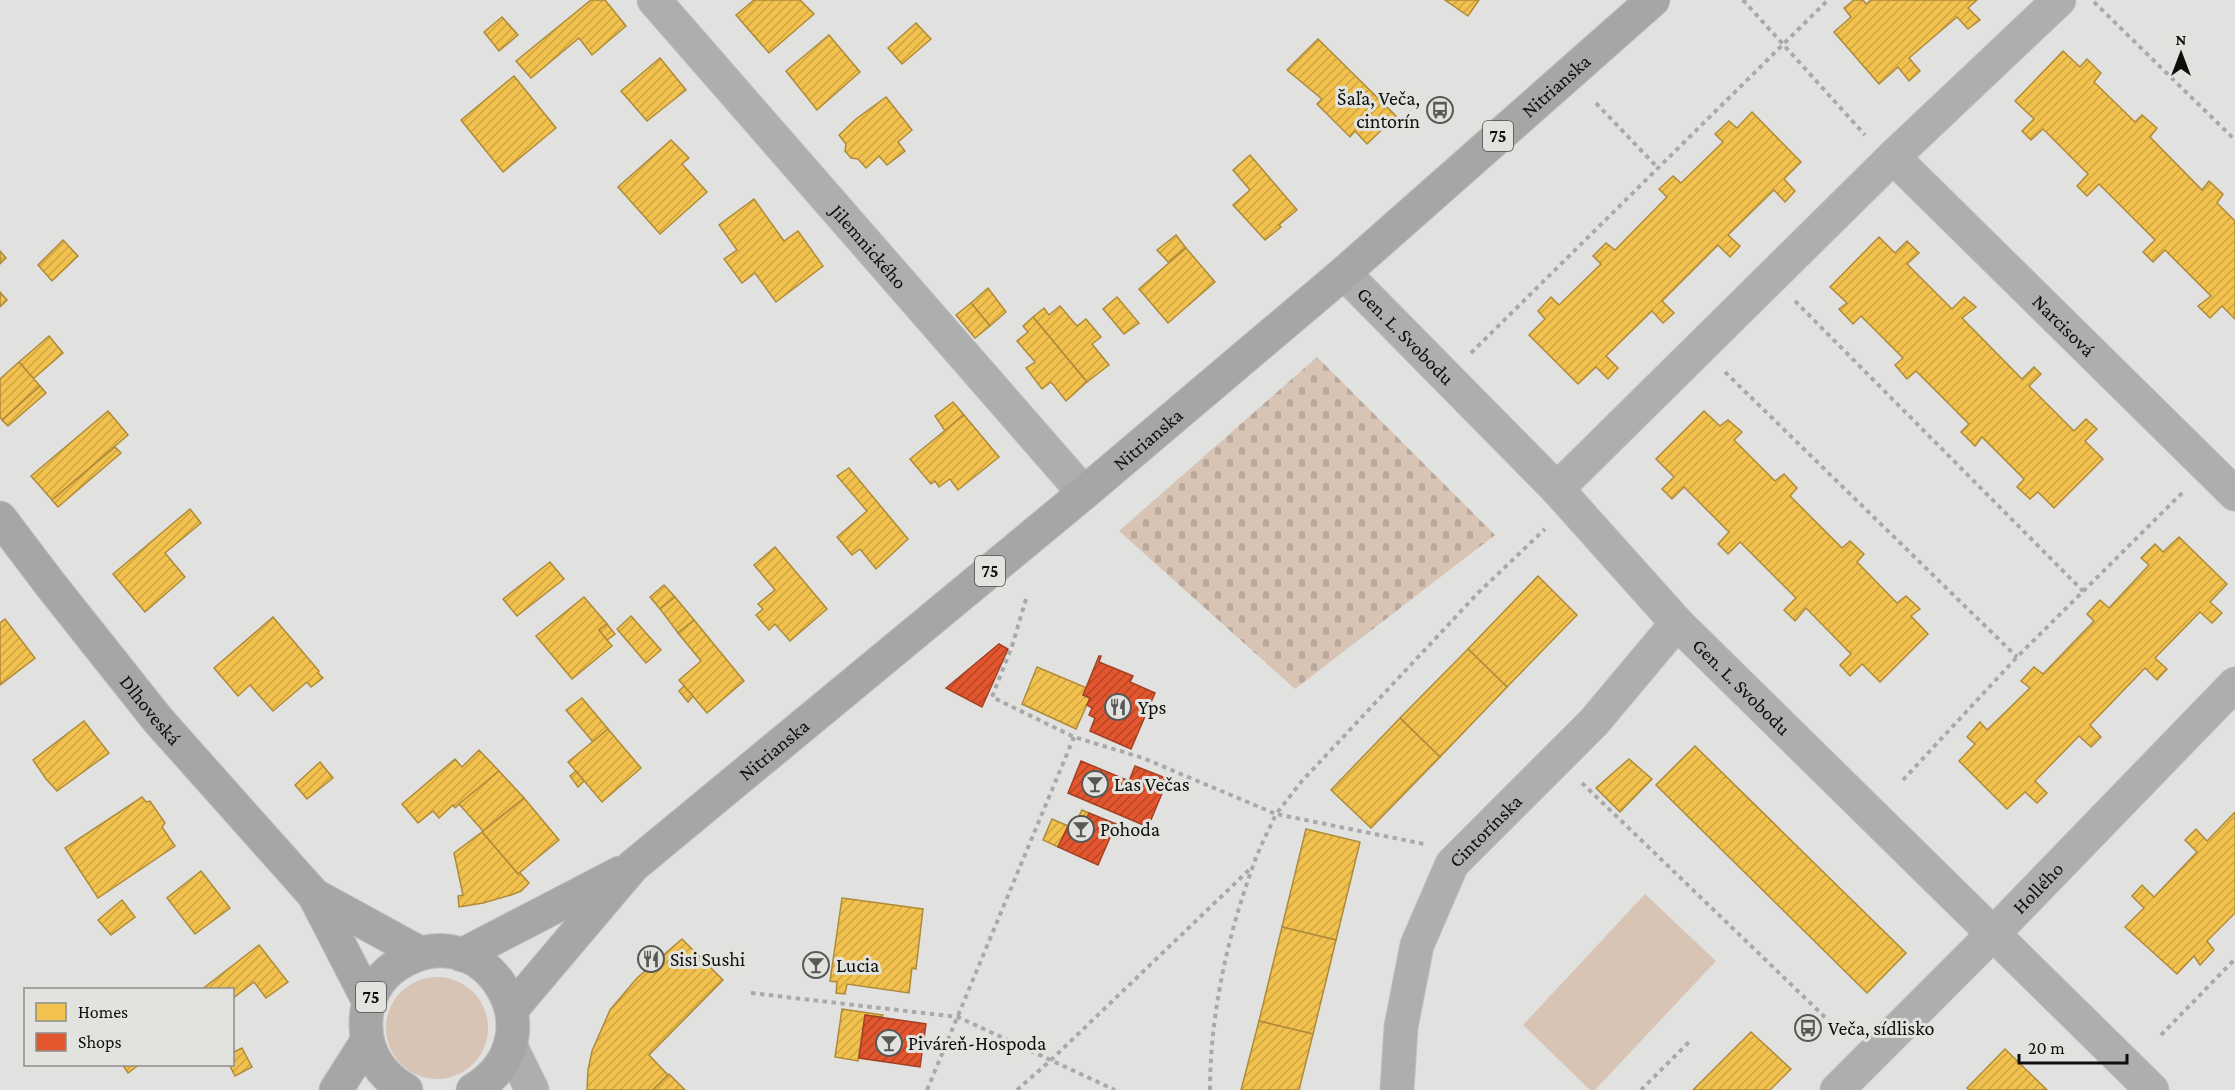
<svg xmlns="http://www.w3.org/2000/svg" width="2235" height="1090" viewBox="0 0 2235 1090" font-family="'Crimson Pro',serif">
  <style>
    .grass { fill: #d8c4b4 }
    .cemetery { fill: url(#cemetery-stones) }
    .homes { fill: url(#homes-hatch); stroke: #ae8b3a; stroke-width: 1.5 }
    .shops { fill: url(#shops-hatch); stroke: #a44124; stroke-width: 1.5 }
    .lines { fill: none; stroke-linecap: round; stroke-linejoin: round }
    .minor-casing { stroke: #bfc0be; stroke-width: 35 }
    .major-casing { stroke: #bfc0be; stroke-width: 35 }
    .path { stroke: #a9a9a9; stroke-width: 4; stroke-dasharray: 4.5 4.5; stroke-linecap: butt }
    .minor { stroke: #adaead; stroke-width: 33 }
    .major { stroke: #a6a6a6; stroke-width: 33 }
    .labels { text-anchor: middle; stroke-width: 6; stroke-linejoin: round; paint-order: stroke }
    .shield { fill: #e2e3df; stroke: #4e4e4c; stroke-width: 1.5 }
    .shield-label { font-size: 18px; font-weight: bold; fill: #0e0e0d }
    .street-label { font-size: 20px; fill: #0e0e0d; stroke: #e2e3df }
    .poi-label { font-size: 20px; fill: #0e0e0d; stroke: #e2e3df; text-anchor: start }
  </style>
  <defs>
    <pattern id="cemetery-stones" width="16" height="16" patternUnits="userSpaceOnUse" patternTransform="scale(1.5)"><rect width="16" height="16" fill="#d8c4b4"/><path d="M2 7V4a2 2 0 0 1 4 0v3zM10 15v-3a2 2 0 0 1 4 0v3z" fill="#b8a79a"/></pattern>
    <pattern id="homes-hatch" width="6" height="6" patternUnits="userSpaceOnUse" patternTransform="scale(1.5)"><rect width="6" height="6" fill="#f2c14e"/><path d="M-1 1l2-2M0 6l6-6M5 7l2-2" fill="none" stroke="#cea543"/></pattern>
    <pattern id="shops-hatch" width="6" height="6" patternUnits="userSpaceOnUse" patternTransform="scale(1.5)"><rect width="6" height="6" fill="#e4572e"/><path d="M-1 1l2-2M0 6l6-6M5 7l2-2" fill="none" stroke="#b74626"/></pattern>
  </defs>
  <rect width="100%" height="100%" fill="#e1e2e0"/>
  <!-- grass -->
  <g class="grass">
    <path d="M1645,894l71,67 -121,129h-5l-67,-65z"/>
    <circle cx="437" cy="1028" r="51"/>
  </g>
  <!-- cemetery -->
  <path class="cemetery" d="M1317,357l178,178 -200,154 -176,-158z"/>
  <!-- homes -->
  <g class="homes">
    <path d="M591,0h14l21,26 -34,29 -13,-17 -48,40 -15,-17z"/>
    <path d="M754,0h46l14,14 -45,39 -33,-38z"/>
    <path d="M1445,0h34l-11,16z"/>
    <path d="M1854,0h9l3,4 5,-4h106l-9,8 12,12 -12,9 -11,-12 -48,41 11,13 -11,10 -11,-14 -19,17 -45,-52 17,-15 -7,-9z"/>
    <path d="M502,17l16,18 -19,16 -15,-19z"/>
    <path d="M916,23l15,16 -29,25 -14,-16z"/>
    <path d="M829,35l31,37 -43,38 -31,-39z"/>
    <path d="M1318,39l78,77 -29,28 -12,-13 -5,6 -33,-33 5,-5 -35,-29z"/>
    <path d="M2063,51l17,16 7,-8 14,14 -7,9 41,40 7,-7 15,13 -7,9 52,53 7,-9 14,13 -6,9 18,18v98l-13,-13 -12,12 -12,-12 13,-10 -46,-46 -12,12 -10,-10 12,-12 -56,-56 -12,12 -10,-10 11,-12 -45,-45 -12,11 -9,-9 12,-12 -19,-18z"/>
    <path d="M660,58l26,32 -39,31 -26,-30z"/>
    <path d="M514,76l42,52 -53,44 -42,-52z"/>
    <path d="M886,97l26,33 -14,12 7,9 -18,14 -8,-9 -13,12 -8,-9 -7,-1 -6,-7 1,-7 -7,-9 17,-16z"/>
    <path d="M1752,112l49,50 -17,17 11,12 -10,11 -11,-12 -46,45 12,11 -10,11 -12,-12 -56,56 12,12 -11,10 -11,-12 -46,45 12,12 -10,11 -12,-12 -18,17 -49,-49 16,-16 -7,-8 13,-14 8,8 42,-41 -8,-8 13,-13 9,7 52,-53 -8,-8 14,-13 8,7 42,-41 -8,-8 14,-13 8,7z"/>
    <path d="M671,140l18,18 -7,6 25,28 -47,42 -42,-47z"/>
    <path d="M1250,155l47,55 -18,15 2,2 -16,13 -32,-35 17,-15 -17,-20z"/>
    <path d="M754,199l30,42 14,-10 25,35 -47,36 -21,-29 -13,10 -18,-24 13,-9 -18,-25z"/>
    <path d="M1176,235l10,13 -18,14 -11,-12z"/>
    <path d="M1879,237l16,16 12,-12 12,12 -12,11 45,45 12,-12 12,10 -14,11 60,61 12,-12 7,7 -12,12 45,45 12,-12 11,10 -12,12 18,18 -49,49 -16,-16 -8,7 -13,-12 7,-8 -42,-42 -7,9 -14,-14 8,-8 -53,-53 -9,8 -12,-14 8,-7 -42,-42 -8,8 -14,-15 8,-6 -17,-16z"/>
    <path d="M63,240l15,16 -26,25 -14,-16z"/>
    <path d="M1186,248l29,34 -47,41 -29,-34z"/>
    <path d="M0,251l6,7 -6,6z"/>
    <path d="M988,288l18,24 -16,14 -19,-23z"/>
    <path d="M0,292l7,8 -7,7z"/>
    <path d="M1117,297l22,26 -15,11 -21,-25z"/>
    <path d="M971,303l19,23 -15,12 -19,-23z"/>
    <path d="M1060,306l17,20 9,-7 15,18 -9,7 17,21 -22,17 -54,-65 11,-9 5,7z"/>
    <path d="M1033,317l54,65 -21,19 -15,-19 -9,7 -16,-21 9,-6 -18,-21 11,-9 -5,-6z"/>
    <path d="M49,336l14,17 -30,26 -14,-17z"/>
    <path d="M19,362l21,24 -38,34 -2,-3v-38z"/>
    <path d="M40,386l6,7 -38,33 -6,-6z"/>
    <path d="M953,402l11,13 -19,16 -10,-15z"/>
    <path d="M108,411l20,24 -76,65 -21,-24z"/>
    <path d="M1704,411l16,15 8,-6 14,12 -8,8 41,41 9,-7 13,14 -7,8 52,52 8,-7 14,13 -7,8 40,41 9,-7 14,13 -9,7 17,18 -48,48 -18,-18 -12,12 -10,-11 11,-11 -45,-46 -11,13 -11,-11 12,-12 -56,-56 -12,12 -10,-10 11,-12 -45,-45 -12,12 -10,-10 12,-12 -18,-18z"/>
    <path d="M964,415l35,42 -41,33 -8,-11 -11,8 -4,-6 -4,3 -21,-25z"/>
    <path d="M115,447l6,6 -63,54 -6,-7z"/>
    <path d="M849,468l59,71 -32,30 -16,-20 -8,6 -15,-18 30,-26 -30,-35z"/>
    <path d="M190,509l11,14 -36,30 20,24 -40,35 -32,-38z"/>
    <path d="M2179,537l48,47 -17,18 12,11 -10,10 -12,-11 -45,46 12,11 -10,11 -12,-12 -55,57 11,12 -10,10 -12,-11 -44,45 12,12 -10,10 -12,-11 -18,17 -48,-48 16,-17 -8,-7 13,-15 7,8 43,-42 -9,-7 13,-14 9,7 51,-53 -7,-7 13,-14 9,8 40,-43 -8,-7 14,-14 8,8z"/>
    <path d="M775,547l52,62 -37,32 -15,-17 -6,6 -13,-15 7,-6 -5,-5 17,-14 -21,-25z"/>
    <path d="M550,562l14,17 -47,37 -14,-17z"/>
    <path d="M1538,576l39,39 -70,72 -39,-38z"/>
    <path d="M664,585l11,12 -15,12 -10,-12z"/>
    <path d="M584,597l23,27 -8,6 13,16 -40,33 -36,-43z"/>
    <path d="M675,597l19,23 -16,13 -18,-24z"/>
    <path d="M631,616l30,34 -15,13 -29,-34z"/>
    <path d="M273,617l46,54 -1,2 5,5 -12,9 -4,-5 -34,29 -23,-26 -12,11 -24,-28z"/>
    <path d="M5,619l30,39 -35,27v-62z"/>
    <path d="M694,620l50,61 -37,32 -28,-33 22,-19 -23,-28z"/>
    <path d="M607,624l8,10 -8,6 -8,-10z"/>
    <path d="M1468,649l39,38 -67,70 -40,-39z"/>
    <path d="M1037,667l50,21 -4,7 7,3 -14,31 -54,-25z"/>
    <path d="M684,686l9,10 -5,6 -9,-11z"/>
    <path d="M582,698l26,31 -15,13 -27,-32z"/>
    <path d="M1400,718l40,39 -69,71 -40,-38z"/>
    <path d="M84,721l25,32 -52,38 -11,-12 -13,-19z"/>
    <path d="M608,729l33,39 -39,34 -34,-40z"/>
    <path d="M1695,746l211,207 -39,40 -211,-208z"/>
    <path d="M479,750l20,21 -44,37 -2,-3 -14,13 -6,-7 -15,12 -16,-19 53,-45 7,8z"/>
    <path d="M1629,759l23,20 -32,33 -24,-24z"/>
    <path d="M320,762l13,16 -26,21 -12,-14z"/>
    <path d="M499,771l25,27 -41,33 -24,-27z"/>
    <path d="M576,771l8,10 -6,6 -8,-11z"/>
    <path d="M142,797l4,5 4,-1 15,22 -3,4 13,19 -77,52 -33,-50z"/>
    <path d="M524,798l35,42 -41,34 -36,-42z"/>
    <path d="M1082,810l7,3 -3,7 -7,-4z"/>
    <path d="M2235,812v101l-28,28 7,9 -14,15 -6,-9 -17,18 -52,-47 19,-19 -12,-12 10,-11 12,12 43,-45 -12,-12 11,-11 11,12z"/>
    <path d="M1052,819l16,7 -10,21 -15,-7z"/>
    <path d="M1306,829l54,13 -24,98 -54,-13z"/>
    <path d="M482,832l36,42 2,-1 9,10 -8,8 -10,4 -28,8 -24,4 -1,-11 5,-1 -9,-42z"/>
    <path d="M201,871l29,37 -35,26 -28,-36z"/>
    <path d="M842,898l81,11 -7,60 -4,-1 -3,25 -62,-9 -2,10 -9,-1 1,-11 -7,-1z"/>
    <path d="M122,900l13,17 -24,18 -13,-15z"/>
    <path d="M1282,927l54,13 -23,94 -54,-13z"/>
    <path d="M682,939l41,41 -74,75 19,20 -15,15h-66l1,-20 4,-19 18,-41 27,-32z"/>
    <path d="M259,945l29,37 -22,16 -12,-16 -22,17v-9h-31z"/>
    <path d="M842,1009l41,6 -1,2 -17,-2 -7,46 -23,-4z"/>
    <path d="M1259,1021l54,13 -14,56h-58z"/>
    <path d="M1751,1032l40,37 -21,21h-77z"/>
    <path d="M242,1048l10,19 -17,9 -6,-12h3v-11z"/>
    <path d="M2005,1049l42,41h-78l-2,-2z"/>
    <path d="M122,1064h18l-12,9z"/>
    <path d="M669,1074l16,16h-32z"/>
  </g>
  <!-- shops -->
  <g class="shops">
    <path d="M999,644l9,5 -26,58 -36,-19z"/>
    <path d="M1099,656h2l-2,6 34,14 -3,6 25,11 -24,56 -41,-18 5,-13 -6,-3 3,-7 -5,-3 3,-7 -7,-3z"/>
    <path d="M1081,761l48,20 6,-15 33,13 -20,48 -80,-34z"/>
    <path d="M1089,813l27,11 -18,41 -40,-18 10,-21 6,3 5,-13 7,4z"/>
    <path d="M865,1015l61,9 -6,43 -61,-9z"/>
  </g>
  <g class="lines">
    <defs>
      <g id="minor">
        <path id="s1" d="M654,0l430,493"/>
        <path id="s2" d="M1893,157l342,337"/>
        <path id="s3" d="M1344,273l213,216 120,134 475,467"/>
        <path d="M1557,489l336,-332 166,-157"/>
        <path d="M510,1045l22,45"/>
        <path id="s4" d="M1397,1090l4,-63 16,-82 35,-81 142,-142 83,-99"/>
        <path id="s5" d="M1837,1090l155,-155 243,-251"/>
      </g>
      <g id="major">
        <path id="s6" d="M0,518l50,66 108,136 156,175 55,107"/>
        <path d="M314,895l106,58"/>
        <path d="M462,955l158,-82"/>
        <path id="s7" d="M512,1009l121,-143 451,-373 260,-220 309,-273"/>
        <path d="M336,1090l31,-49"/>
        <path d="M406,1090c-25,-14 -41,-38 -40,-67 0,-23 11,-45 31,-58 85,-57 167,71 76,125"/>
      </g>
    </defs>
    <!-- minor casing -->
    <use href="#minor" class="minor-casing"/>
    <!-- major casing -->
    <use href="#major" class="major-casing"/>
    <!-- path -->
    <g class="path">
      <path d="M1743,0l122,135"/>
      <path d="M2094,2l141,138"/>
      <path d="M1596,103l62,65"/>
      <path d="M1795,301l288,290"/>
      <path d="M1471,353l357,-353"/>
      <path d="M1725,372l292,285"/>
      <path d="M1026,599l-14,47 -20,51 82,40 69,21 133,56 26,-33 176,-188 67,-64"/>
      <path d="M1903,780l114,-123 167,-166"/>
      <path d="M1582,783l249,240"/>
      <path d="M751,993l207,24 157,73"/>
      <path d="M2161,1035l74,-76"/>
      <path d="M927,1090l147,-353"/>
      <path d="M1017,1090l34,-30 200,-192"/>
      <path d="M1210,1090c0,-74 17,-152 42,-221 6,-19 16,-37 24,-55l148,30"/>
      <path d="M1641,1090l48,-48"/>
    </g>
    <!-- minor -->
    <use href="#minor" class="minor"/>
    <!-- major -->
    <use href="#major" class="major"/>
  </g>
  <!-- icons -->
  <defs>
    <symbol id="bus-ring" viewBox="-11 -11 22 22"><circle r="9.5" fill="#e2e3df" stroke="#585857" stroke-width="1.5"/><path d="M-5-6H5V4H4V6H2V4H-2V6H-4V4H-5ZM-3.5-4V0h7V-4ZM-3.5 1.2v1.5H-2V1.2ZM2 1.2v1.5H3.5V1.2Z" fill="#585857"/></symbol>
    <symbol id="restaurant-ring" viewBox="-11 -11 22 22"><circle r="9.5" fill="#e2e3df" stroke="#585857" stroke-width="1.5"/><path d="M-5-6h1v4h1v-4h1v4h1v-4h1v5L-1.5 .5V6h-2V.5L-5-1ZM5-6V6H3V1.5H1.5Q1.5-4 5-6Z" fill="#585857"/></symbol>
    <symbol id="bar-ring" viewBox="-11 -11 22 22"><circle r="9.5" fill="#e2e3df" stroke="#585857" stroke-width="1.5"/><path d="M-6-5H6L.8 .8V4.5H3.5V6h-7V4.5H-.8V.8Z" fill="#585857"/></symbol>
  </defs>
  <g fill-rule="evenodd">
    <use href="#bus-ring" x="1425" y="95" width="30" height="30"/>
    <use href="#restaurant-ring" x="1103" y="692" width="30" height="30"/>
    <use href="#bar-ring" x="1080" y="769" width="30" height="30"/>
    <use href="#bar-ring" x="1066" y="814" width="30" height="30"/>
    <use href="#restaurant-ring" x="636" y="944" width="30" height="30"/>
    <use href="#bar-ring" x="801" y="950" width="30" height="30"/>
    <use href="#bus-ring" x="1793" y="1013" width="30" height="30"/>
    <use href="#bar-ring" x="874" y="1028" width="30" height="30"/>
  </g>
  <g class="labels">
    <!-- shield labels -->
    <g class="shield">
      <rect x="1483" y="121" width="30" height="30" rx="4.5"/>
      <rect x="975" y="556" width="30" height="30" rx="4.5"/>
      <rect x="356" y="982" width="30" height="30" rx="4.5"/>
    </g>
    <g class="shield-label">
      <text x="1498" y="142">75</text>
      <text x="990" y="577">75</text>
      <text x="371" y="1003">75</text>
    </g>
    <!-- street labels -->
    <g class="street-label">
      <text dy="7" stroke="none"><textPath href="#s7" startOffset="1396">Nitrianska</textPath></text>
      <text dy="7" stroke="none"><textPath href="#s1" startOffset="327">Jilemnického</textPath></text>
      <text dy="7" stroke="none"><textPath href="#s2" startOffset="240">Narcisová</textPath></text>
      <text dy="7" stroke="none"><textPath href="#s3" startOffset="88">Gen. L. Svobodu</textPath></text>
      <text dy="7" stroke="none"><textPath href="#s7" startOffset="856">Nitrianska</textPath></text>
      <text dy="7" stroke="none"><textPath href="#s3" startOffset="574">Gen. L. Svobodu</textPath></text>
      <text dy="7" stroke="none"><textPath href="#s6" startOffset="244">Dlhoveská</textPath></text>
      <text dy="7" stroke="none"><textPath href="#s7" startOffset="370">Nitrianska</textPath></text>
      <text dy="7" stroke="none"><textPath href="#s4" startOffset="282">Cintorínska</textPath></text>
      <text dy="7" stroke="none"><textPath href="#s5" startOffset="285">Hollého</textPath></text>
    </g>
    <!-- poi labels -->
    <g class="poi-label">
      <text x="1420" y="105" text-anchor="end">Šaľa, Veča,<tspan x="1420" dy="23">cintorín</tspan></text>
      <text x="1138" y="714">Yps</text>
      <text x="1114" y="791">Las Večas</text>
      <text x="1100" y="836">Pohoda</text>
      <text x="670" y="966">Sisi Sushi</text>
      <text x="836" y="972">Lucia</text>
      <text x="1828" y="1035">Veča, sídlisko</text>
      <text x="908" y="1050">Piváreň-Hospoda</text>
    </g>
  </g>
  <!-- legend -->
  <rect x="24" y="988" width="210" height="78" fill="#e2e3df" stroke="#8d8e8b" stroke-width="1.5"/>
  <rect x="36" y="1003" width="30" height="18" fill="#f2c14e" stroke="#8d8e8b" stroke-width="1.5"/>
  <text x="78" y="1018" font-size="18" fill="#0e0e0d">Homes</text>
  <rect x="36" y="1033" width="30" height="18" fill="#e4572e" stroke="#8d8e8b" stroke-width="1.5"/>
  <text x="78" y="1048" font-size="18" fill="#0e0e0d">Shops</text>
  <!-- north arrow -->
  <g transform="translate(2181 54)" stroke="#e2e3df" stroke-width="4.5" paint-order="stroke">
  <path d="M0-4.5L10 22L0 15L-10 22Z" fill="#0e0e0d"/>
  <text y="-9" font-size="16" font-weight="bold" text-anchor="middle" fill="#0e0e0d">N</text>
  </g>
  <!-- scale -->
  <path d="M2019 1054v9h108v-9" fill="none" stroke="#0e0e0d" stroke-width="3"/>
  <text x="2028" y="1054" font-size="18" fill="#0e0e0d" stroke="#e2e3df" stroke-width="4.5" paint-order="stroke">20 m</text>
</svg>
